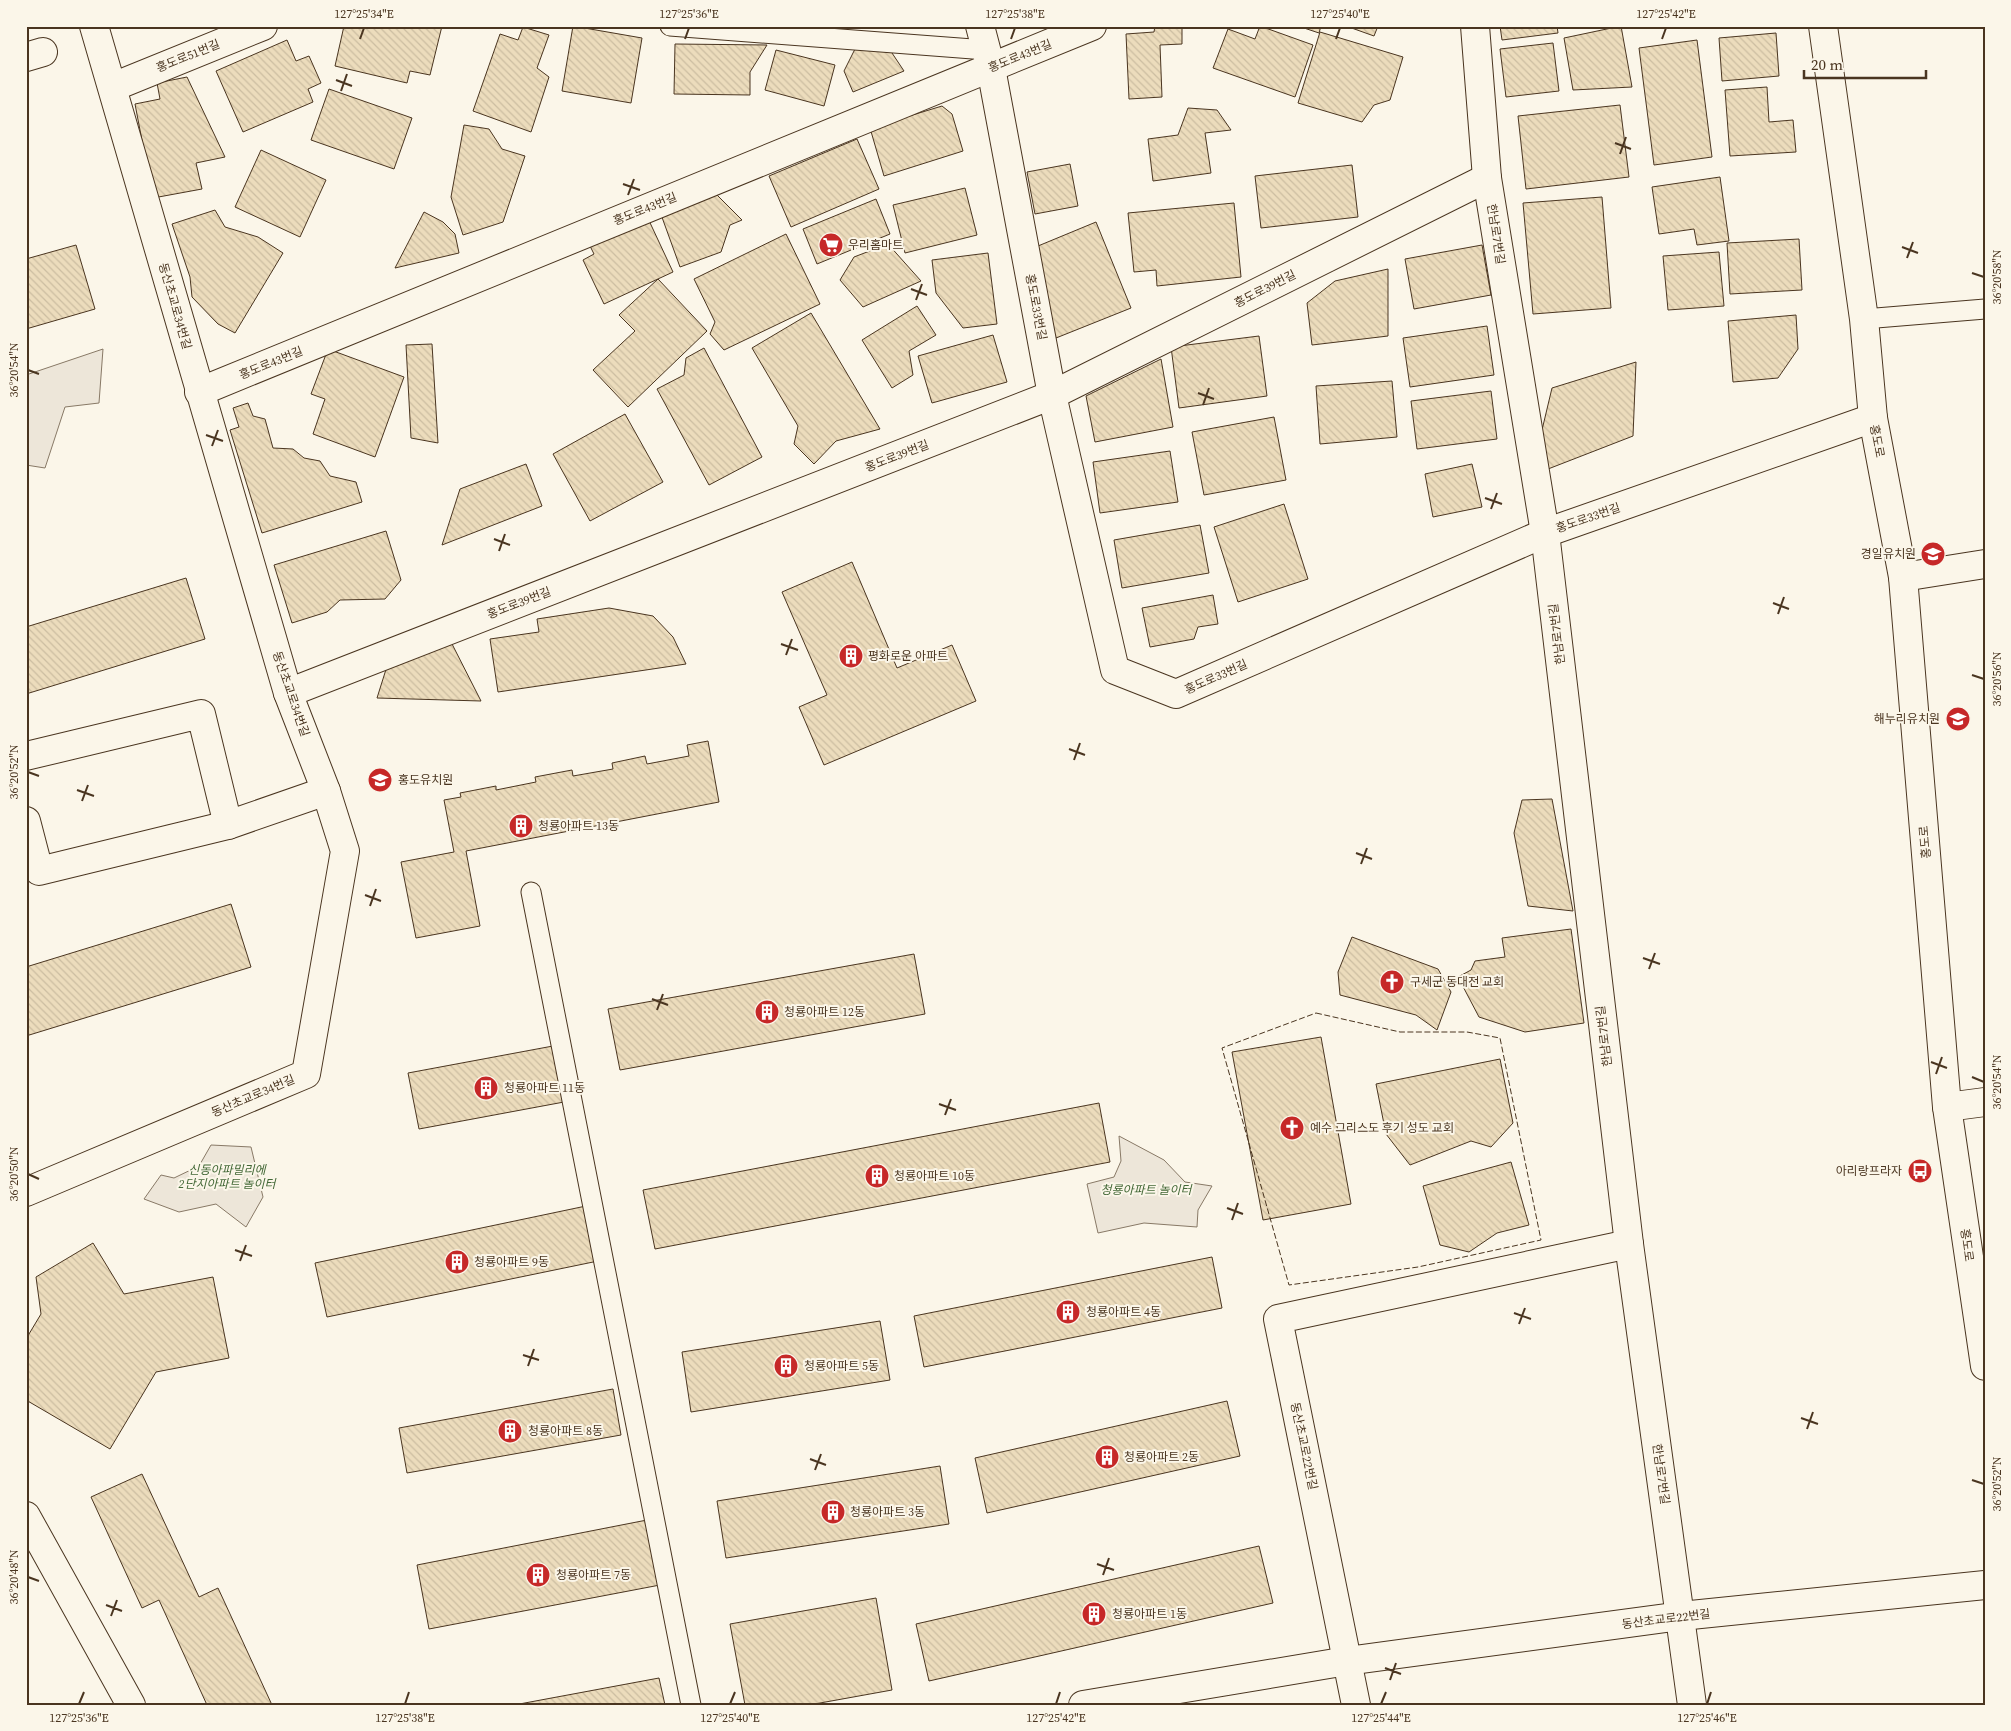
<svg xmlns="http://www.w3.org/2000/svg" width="2011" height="1731" viewBox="0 0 2011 1731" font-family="'Source Serif 4','Noto Sans KR',serif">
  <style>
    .green { fill: #ede6d9; stroke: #887966 }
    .building { fill: url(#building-back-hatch); stroke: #4a3520 }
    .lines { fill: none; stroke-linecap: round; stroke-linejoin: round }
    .lane-casing { stroke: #4a3520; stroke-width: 21 }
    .street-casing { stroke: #4a3520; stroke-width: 30 }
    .lane { stroke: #fbf6e9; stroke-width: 19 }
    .street { stroke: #fbf6e9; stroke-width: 28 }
    .fence { stroke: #4a3520; stroke-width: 1; stroke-dasharray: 6 2.5; stroke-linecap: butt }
    .ticks { fill: none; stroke: #4a3520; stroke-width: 2 }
    .labels { text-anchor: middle; stroke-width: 4; stroke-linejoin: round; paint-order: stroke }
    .street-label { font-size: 12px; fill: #4a3520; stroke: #fbf6e9 }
    .poi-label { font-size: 12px; fill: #4a3520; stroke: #fbf6e9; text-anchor: start }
    .park-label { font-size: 12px; font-style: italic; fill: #436837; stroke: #fbf6e9 }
    .neatline { fill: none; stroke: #4a3520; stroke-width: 2 }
    .ticks-label { font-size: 12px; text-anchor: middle; fill: #4a3520 }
  </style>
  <defs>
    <pattern id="building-back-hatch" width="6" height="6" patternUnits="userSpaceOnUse" patternTransform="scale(1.25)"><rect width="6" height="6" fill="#ecdcbc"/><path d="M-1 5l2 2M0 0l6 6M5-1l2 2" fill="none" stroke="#ccbda1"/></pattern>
  </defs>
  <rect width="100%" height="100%" fill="#fbf6e9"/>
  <!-- green -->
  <g class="green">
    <path d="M103,349l-4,54 -34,4 -20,61 -19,-3v-90z"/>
    <path d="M1119,1136l45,24 21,22 27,4 -14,24 -1,17 -53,-4 -46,10 -11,-49 27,-7 7,-16z"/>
    <path d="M211,1145l40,2 12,50 -17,30 -30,-23 -37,8 -35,-13 17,-24 13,3 25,-12z"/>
  </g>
  <!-- building -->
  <g class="building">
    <path d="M344,26h98l-12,49 -20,-4 -3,12 -72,-17z"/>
    <path d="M573,26l69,12 -11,65 -69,-12z"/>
    <path d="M1155,26h27v18l-22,1 2,52 -33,2 -3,-65 28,-2z"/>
    <path d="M1260,26l53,19 -18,52 -82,-29 15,-39 27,10z"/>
    <path d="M1298,26h23l-2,7z"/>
    <path d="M1346,26h32l-4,10z"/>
    <path d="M1500,26h57l1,7 -56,7z"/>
    <path d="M1621,26l11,61 -59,3 -9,-52z"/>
    <path d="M523,27l26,8 -12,33 12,9 -18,55 -58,-21 27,-77 18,6z"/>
    <path d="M1320,32l83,25 -13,43 -16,5 -12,17 -64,-19z"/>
    <path d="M1776,33l3,43 -57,5 -3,-43z"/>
    <path d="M287,40l9,21 13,-5 12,27 -13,6 5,13 -70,30 -27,-61z"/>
    <path d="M1697,40l15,117 -58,8 -15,-117z"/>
    <path d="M1553,43l6,48 -53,6 -6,-48z"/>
    <path d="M675,44l92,1 -17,27v23l-76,-1z"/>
    <path d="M855,49l35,1 14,21 -51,21 -9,-21z"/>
    <path d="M776,50l59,15 -11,41 -59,-16z"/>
    <path d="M187,77l38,80 -29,6 6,26 -49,9 -18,-94 25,-5 -3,-16z"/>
    <path d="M1767,87l2,35 24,-2 3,32 -66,4 -5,-66z"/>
    <path d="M329,89l83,29 -18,51 -83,-29z"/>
    <path d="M1620,105l9,72 -103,12 -8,-73z"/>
    <path d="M942,106l10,8 11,37 -79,25 -14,-48z"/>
    <path d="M1188,108l29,2 14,20 -26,3 6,40 -58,8 -5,-42 30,-4z"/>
    <path d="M464,125l25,4 13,20 23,7 -22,66 -40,13 -12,-38z"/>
    <path d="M857,139l22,50 -88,38 -22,-51z"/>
    <path d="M261,150l65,30 -26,57 -65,-30z"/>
    <path d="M1070,164l8,42 -43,8 -8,-42z"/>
    <path d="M1352,165l6,52 -97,11 -6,-52z"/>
    <path d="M1720,177l9,64 -32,4 -3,-16 -35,5 -7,-47z"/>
    <path d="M965,188l12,47 -72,18 -12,-48z"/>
    <path d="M712,190l30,30 -12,5 -9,27 -41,15 -21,-58z"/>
    <path d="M1602,197l9,111 -78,6 -10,-111z"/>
    <path d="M876,199l14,35 -73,30 -14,-35z"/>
    <path d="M1234,203l7,74 -84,9 -1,-16 -22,2 -6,-59z"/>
    <path d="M215,210l10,17 33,10 25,16 -48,80 -17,-9 -26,-27 -2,-20 -18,-53z"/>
    <path d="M424,212l19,10 12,12 4,19 -64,15z"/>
    <path d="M645,212l28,60 -69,32 -21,-44 11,-6 -7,-14z"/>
    <path d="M1096,222l35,86 -75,30 -17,-42 -1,-50z"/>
    <path d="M786,234l34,70 -96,46 -14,-16 5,-12 -21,-43z"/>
    <path d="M1799,239l3,51 -72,4 -3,-51z"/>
    <path d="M888,244l33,37 -58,26 -23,-27 14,-23z"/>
    <path d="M76,245l19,64 -69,20v-70z"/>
    <path d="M1482,245l9,50 -77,14 -9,-50z"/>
    <path d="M1719,252l5,54 -56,4 -5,-54z"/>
    <path d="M988,253l9,71 -34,4 -27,-35 -4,-33z"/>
    <path d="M1388,269v67l-76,9 -5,-42 28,-22z"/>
    <path d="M658,279l49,52 -79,76 -35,-37 42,-39 -16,-16z"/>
    <path d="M917,306l19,29 -27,16 4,24 -21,13 -30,-48z"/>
    <path d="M811,313l69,116 -44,12 -22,23 -20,-20 4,-18 -46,-78z"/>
    <path d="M1796,315l2,34 -20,29 -45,4 -5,-61z"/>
    <path d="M1487,326l7,49 -84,12 -7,-49z"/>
    <path d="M993,335l14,47 -75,21 -14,-47z"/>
    <path d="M1259,336l8,60 -88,12 -8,-61z"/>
    <path d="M432,344l6,99 -27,-5 -5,-93z"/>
    <path d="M704,348l58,109 -53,28 -52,-96 27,-14 2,-17z"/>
    <path d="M328,349l76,28 -29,80 -62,-23 12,-35 -14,-5z"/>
    <path d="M1161,359l12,68 -78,15 -9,-46z"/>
    <path d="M1636,362l-3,74 -85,33 -6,-39 10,-42z"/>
    <path d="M1392,381l5,56 -77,7 -4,-58z"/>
    <path d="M1491,391l6,48 -80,10 -6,-48z"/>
    <path d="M248,403l5,13 12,3 8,29 20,1 11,9 16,3 10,15 26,6 6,20 -100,31 -32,-103 9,-3 -6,-19z"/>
    <path d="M625,414l38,68 -73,39 -37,-67z"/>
    <path d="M1274,417l12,63 -82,15 -12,-63z"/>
    <path d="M1170,451l8,51 -78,11 -7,-51z"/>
    <path d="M526,464l16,42 -100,39 18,-56z"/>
    <path d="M1472,464l10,43 -49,10 -8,-43z"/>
    <path d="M1284,504l24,75 -70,23 -24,-75z"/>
    <path d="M1200,525l9,48 -87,15 -8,-48z"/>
    <path d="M386,531l15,49 -16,19 -45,1 -13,12 -35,11 -18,-58z"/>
    <path d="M852,562l45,106 55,-23 24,56 -152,64 -25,-58 28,-12 -45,-103z"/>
    <path d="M186,578l19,61 -179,55v-67z"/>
    <path d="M1213,595l5,29 -20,3 -4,12 -44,8 -8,-39z"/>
    <path d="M609,608l44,8 20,21 13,27 -188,28 -8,-53 49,-7 -2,-13z"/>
    <path d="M450,640l31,61 -104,-3 11,-35z"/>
    <path d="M708,741l11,61 -253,49 14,75 -64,12 -15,-76 53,-10 -10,-52 17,-3 -1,-4 36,-7v4l40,-8 -1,-5 37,-7 1,6 40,-7 -1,-6 33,-7 2,8 42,-8 -2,-11z"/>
    <path d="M1552,799l21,112 -45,-5 -14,-73 8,-33z"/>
    <path d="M231,904l20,63 -225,69v-69z"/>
    <path d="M1571,929l13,94 -59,9 -46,-15 -21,-40 13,-7 4,-9 30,-4 -3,-19z"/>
    <path d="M1352,937l86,32 13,23 -14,38 -21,-15 -76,-20 -2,-23z"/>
    <path d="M914,954l11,60 -305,56 -12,-61z"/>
    <path d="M1321,1037l30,167 -88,16 -31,-168z"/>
    <path d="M553,1046l11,56 -145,27 -11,-56z"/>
    <path d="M1500,1059l13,64 -22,24 -20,-6 -61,24 -24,-31 -10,-50z"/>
    <path d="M1099,1103l11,59 -455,87 -12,-59z"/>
    <path d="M1511,1162l18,63 -32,8 -28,19 -29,-7 -17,-59z"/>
    <path d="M586,1206l12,55 -271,56 -12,-54z"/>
    <path d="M93,1243l31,51 89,-17 16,81 -73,14 -46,77 -84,-49v-61l15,-25 -5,-37z"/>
    <path d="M1212,1257l10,51 -298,59 -10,-51z"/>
    <path d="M880,1321l10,59 -199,32 -9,-60z"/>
    <path d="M613,1389l8,46 -214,38 -8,-45z"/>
    <path d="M1227,1401l13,55 -253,57 -12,-55z"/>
    <path d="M940,1466l9,58 -223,34 -9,-57z"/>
    <path d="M142,1474l57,123 19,-9 54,117h-65l-48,-105 -17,8 -51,-111z"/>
    <path d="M647,1520l13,65 -231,44 -12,-64z"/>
    <path d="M1259,1546l14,57 -344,78 -13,-57z"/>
    <path d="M876,1598l16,92 -83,15h-64l-15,-81z"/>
    <path d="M659,1678l6,27h-151z"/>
  </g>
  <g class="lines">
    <defs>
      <g id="lane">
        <path d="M670,26l316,24"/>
        <path d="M1864,319l121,-10"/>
        <path d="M531,892l160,813"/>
      </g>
      <g id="street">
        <path d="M980,26l11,42 61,327 63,275 61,24 369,-161 328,-115"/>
        <path d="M1475,26l12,152 58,355 84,711 63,461"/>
        <path d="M1823,26l41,293 9,99 30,159 44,530 38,259"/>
        <path d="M26,57l17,-5"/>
        <path d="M113,87l150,-61"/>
        <path d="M199,392l893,-366"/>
        <path d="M1903,577l82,-13"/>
        <path d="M288,693l764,-298 435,-217"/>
        <path d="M26,756l175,-42 27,111"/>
        <path d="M26,821l13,50 189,-46 98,-34"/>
        <path d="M1947,1107l38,-5"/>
        <path d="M26,1192l280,-118 39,-223 -19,-60 -38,-98 -194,-667"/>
        <path d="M26,1516l105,189"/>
        <path d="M1083,1705l264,-44 334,-45 304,-31"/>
        <path d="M1356,1705l-78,-386 351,-75"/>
      </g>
    </defs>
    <!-- lane casing -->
    <use href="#lane" class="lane-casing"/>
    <!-- street casing -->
    <use href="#street" class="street-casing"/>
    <!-- lane -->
    <use href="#lane" class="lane"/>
    <!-- street -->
    <use href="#street" class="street"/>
    <!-- fence -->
    <path class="fence" d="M1316,1013l84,19h67l33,6 41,202 -123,27 -129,18 -67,-237z"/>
  </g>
  <!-- ticks -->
  <path class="ticks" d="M360,39l4,-11M685,39l4,-11M1011,39l4,-11M1336,39l4,-11M1662,39l4,-11M336,80l16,6M341,91l6,-17M1615,143l16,6M1620,154l6,-17M623,184l17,6M628,195l6,-16M1902,247l16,6M1907,258l6,-16M1972,273l12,4M911,289l16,6M916,300l6,-16M28,370l11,4M1198,393l16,6M1203,405l6,-17M206,435l17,6M212,446l6,-16M1485,498l17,6M1491,509l6,-16M494,539l16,6M499,551l6,-17M1773,603l16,6M1778,614l6,-17M781,644l17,6M786,655l6,-16M1972,675l12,4M1069,749l16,6M1074,760l6,-17M28,772l11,4M77,790l17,6M82,801l6,-16M1356,853l16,6M1361,864l6,-16M365,895l16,6M370,906l6,-17M1643,958l17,6M1649,969l6,-16M652,999l16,6M657,1010l6,-16M1931,1062l16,6M1936,1074l6,-17M1972,1077l12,5M939,1104l17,6M945,1115l6,-16M28,1174l11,5M1227,1208l16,6M1232,1220l6,-17M235,1250l17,6M240,1261l6,-16M1514,1313l17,6M1519,1324l6,-16M523,1355l16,5M528,1366l6,-17M1801,1418l17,6M1807,1429l6,-17M810,1459l16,6M815,1470l6,-16M1972,1480l12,4M1097,1564l17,6M1103,1575l6,-17M28,1577l11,4M106,1605l16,6M111,1616l6,-16M1385,1668l16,6M1390,1680l6,-17M79,1704l5,-12M405,1704l4,-12M730,1704l5,-12M1056,1704l4,-12M1381,1704l5,-12M1707,1704l4,-12"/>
  <!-- icons -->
  <defs>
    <symbol id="supermarket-disc" viewBox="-11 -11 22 22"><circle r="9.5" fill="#c62828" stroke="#fbf6e9"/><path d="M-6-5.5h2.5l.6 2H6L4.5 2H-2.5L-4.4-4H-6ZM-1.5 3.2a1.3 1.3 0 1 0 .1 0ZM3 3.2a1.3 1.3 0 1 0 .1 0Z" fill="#fff"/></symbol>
    <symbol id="school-disc" viewBox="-11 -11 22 22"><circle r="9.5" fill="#c62828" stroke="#fbf6e9"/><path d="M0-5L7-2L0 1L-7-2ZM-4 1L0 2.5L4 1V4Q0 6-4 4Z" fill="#fff"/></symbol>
    <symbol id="building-disc" viewBox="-11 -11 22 22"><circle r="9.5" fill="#c62828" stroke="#fbf6e9"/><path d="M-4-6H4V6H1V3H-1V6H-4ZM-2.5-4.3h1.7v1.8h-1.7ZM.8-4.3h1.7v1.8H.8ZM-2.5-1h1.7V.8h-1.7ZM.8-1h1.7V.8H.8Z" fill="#fff"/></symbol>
    <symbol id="church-disc" viewBox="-11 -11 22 22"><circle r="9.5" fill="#c62828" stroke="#fbf6e9"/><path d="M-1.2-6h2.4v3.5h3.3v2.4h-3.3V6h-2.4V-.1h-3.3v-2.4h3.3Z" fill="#fff"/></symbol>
    <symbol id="bus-disc" viewBox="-11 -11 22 22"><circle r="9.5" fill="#c62828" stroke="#fbf6e9"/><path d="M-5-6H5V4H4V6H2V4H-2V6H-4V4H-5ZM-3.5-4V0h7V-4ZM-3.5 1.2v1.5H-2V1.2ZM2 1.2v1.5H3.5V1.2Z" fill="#fff"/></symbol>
  </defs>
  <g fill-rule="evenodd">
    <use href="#supermarket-disc" x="817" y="231" width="28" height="28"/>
    <use href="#school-disc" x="1919" y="540" width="28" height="28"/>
    <use href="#building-disc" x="837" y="642" width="28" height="28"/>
    <use href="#school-disc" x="1944" y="705" width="28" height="28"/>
    <use href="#school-disc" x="366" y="766" width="28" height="28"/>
    <use href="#building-disc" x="507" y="812" width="28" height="28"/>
    <use href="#church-disc" x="1378" y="968" width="28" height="28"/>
    <use href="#building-disc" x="753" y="998" width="28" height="28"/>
    <use href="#building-disc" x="472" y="1074" width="28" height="28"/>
    <use href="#church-disc" x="1278" y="1114" width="28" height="28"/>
    <use href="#bus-disc" x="1906" y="1157" width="28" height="28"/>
    <use href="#building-disc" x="863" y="1162" width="28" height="28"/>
    <use href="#building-disc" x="443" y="1248" width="28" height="28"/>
    <use href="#building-disc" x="1054" y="1298" width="28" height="28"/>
    <use href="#building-disc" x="772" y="1352" width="28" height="28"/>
    <use href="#building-disc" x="496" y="1417" width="28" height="28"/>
    <use href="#building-disc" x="1093" y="1443" width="28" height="28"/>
    <use href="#building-disc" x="819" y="1498" width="28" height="28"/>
    <use href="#building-disc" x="524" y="1561" width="28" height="28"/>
    <use href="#building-disc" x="1080" y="1600" width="28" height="28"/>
  </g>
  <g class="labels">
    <!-- street labels -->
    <g class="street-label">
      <text transform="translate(188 56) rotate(-22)" y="4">홍도로51번길</text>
      <text transform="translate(1020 56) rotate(-22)" y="4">홍도로43번길</text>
      <text transform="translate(645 209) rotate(-22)" y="4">홍도로43번길</text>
      <text transform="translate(1496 234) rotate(81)" y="4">한남로7번길</text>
      <text transform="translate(1265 289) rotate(-27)" y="4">홍도로39번길</text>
      <text transform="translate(175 306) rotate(74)" y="4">동산초교로34번길</text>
      <text transform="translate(1036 307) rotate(79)" y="4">홍도로33번길</text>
      <text transform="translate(271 363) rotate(-22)" y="4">홍도로43번길</text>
      <text transform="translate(1877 441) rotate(79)" y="4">홍도로</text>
      <text transform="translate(897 456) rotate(-21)" y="4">홍도로39번길</text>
      <text transform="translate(1588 518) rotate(-19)" y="4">홍도로33번길</text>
      <text transform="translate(519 603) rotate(-21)" y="4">홍도로39번길</text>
      <text transform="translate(1557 634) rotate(-97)" y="4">한남로7번길</text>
      <text transform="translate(1216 677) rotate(-24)" y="4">홍도로33번길</text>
      <text transform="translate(291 694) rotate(71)" y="4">동산초교로34번길</text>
      <text transform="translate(1925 842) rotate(-95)" y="4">홍도로</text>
      <text transform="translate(1604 1036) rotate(-97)" y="4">한남로7번길</text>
      <text transform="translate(253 1096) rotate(-23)" y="4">동산초교로34번길</text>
      <text transform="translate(1967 1245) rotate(82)" y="4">홍도로</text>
      <text transform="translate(1304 1446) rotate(78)" y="4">동산초교로22번길</text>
      <text transform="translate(1661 1474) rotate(82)" y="4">한남로7번길</text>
      <text transform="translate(1666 1619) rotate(-7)" y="4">동산초교로22번길</text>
    </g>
    <!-- poi labels -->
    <g class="poi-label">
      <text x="848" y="249">우리홈마트</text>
      <text x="1916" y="558" text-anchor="end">경일유치원</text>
      <text x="868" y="660">평화로운 아파트</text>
      <text x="1940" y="723" text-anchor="end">해누리유치원</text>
      <text x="398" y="784">홍도유치원</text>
      <text x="538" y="830">청룡아파트 13동</text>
      <text x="1410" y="986">구세군 동대전 교회</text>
      <text x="784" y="1016">청룡아파트 12동</text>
      <text x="504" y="1092">청룡아파트 11동</text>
      <text x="1310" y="1132">예수 그리스도 후기 성도 교회</text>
      <text x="1902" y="1175" text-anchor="end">아리랑프라자</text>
      <text x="894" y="1180">청룡아파트 10동</text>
      <text x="474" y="1266">청룡아파트 9동</text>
      <text x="1086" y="1316">청룡아파트 4동</text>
      <text x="804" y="1370">청룡아파트 5동</text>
      <text x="528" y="1435">청룡아파트 8동</text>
      <text x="1124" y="1461">청룡아파트 2동</text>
      <text x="850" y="1516">청룡아파트 3동</text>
      <text x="556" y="1579">청룡아파트 7동</text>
      <text x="1112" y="1618">청룡아파트 1동</text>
    </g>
    <!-- park labels -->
    <g class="park-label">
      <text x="227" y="1174">신동아파밀리에<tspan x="227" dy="14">2단지아파트 놀이터</tspan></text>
      <text x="1146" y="1194">청룡아파트 놀이터</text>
    </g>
  </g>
  <!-- border -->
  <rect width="2011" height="1731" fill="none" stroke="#fbf6e9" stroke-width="55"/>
  <!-- scale -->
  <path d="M1804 70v8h122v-8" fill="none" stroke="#4a3520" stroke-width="2.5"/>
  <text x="1811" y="70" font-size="15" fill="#4a3520" stroke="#fbf6e9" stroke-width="4" paint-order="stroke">20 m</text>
  <rect x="28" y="28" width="1956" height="1676" class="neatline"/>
  <g class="ticks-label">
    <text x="364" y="18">127°25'34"E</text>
    <text x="689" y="18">127°25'36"E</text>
    <text x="1015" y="18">127°25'38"E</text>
    <text x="1340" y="18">127°25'40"E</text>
    <text x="1666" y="18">127°25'42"E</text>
    <text transform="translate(1997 277) rotate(-90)" y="4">36°20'58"N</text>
    <text transform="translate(14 370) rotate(-90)" y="4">36°20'54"N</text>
    <text transform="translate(1997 679) rotate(-90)" y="4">36°20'56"N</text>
    <text transform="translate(14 772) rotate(-90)" y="4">36°20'52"N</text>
    <text transform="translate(1997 1082) rotate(-90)" y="4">36°20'54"N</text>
    <text transform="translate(14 1174) rotate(-90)" y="4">36°20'50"N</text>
    <text transform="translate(1997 1484) rotate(-90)" y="4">36°20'52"N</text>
    <text transform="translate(14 1577) rotate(-90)" y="4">36°20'48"N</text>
    <text x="79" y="1722">127°25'36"E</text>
    <text x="405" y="1722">127°25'38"E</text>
    <text x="730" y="1722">127°25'40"E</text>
    <text x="1056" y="1722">127°25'42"E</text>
    <text x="1381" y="1722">127°25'44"E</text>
    <text x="1707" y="1722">127°25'46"E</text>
  </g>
</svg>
